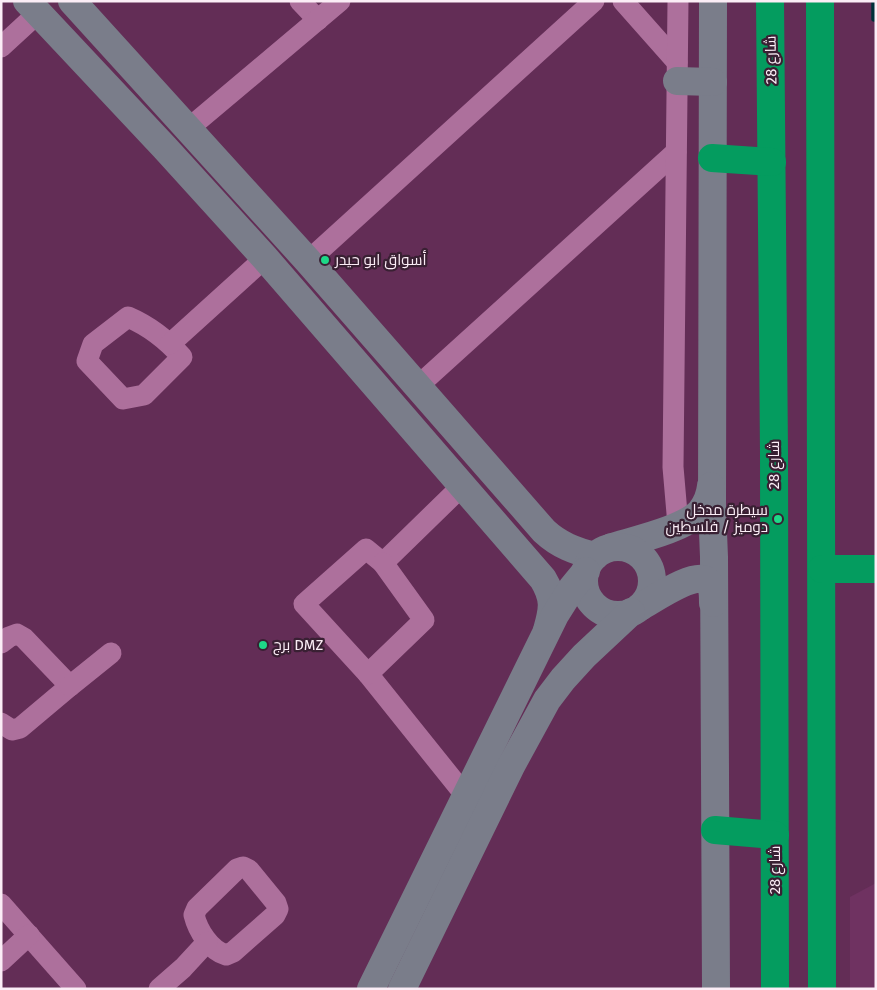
<svg xmlns="http://www.w3.org/2000/svg" width="877" height="990" viewBox="0 0 877 990" font-family="'Fira Sans',Cairo,sans-serif">
  <style>
    .built { fill: #6f3261 }
    .lines { fill: none; stroke-linecap: round; stroke-linejoin: round }
    .stream { stroke: #002f39; stroke-width: 5.5 }
    .street { stroke: #ad709c; stroke-width: 21 }
    .secondary { stroke: #7a7d8a; stroke-width: 28 }
    .highway { stroke: #049c5f; stroke-width: 28 }
    .poi-dot { fill: #1ed888; stroke: #392033; stroke-width: 2 }
    .labels { text-anchor: middle; stroke-width: 4.5; stroke-linejoin: round; paint-order: stroke }
    .street-label { font-size: 15px; fill: #fbedf6; stroke: #392033 }
    .poi-label { font-size: 15px; fill: #fbedf6; stroke: #392033; text-anchor: start }
  </style>
  <rect width="100%" height="100%" fill="#632d56"/>
  <!-- built -->
  <path class="built" d="M876,883v106h-26v-92z"/>
  <g class="lines">
    <!-- stream -->
    <path class="stream" d="M874,19v-18"/>
    <!-- street -->
    <g class="street">
      <path d="M300,1l18,19"/>
      <path d="M623,1l54,61"/>
      <path d="M1,47l37,-34"/>
      <path d="M188,129l152,-128"/>
      <path d="M308,261l286,-260"/>
      <path d="M128,317c21,9 39,23 54,40l-38,38 -21,4 -36,-38 6,-17z"/>
      <path d="M170,344l95,-86"/>
      <path d="M418,386l258,-234"/>
      <path d="M462,486l-79,77 -17,-14 -62,55 64,70 97,121"/>
      <path d="M678,525l-5,-58 5,-466"/>
      <path d="M1,643l8,-6 8,-3 7,4 46,48 -50,42 -8,2 -11,-7"/>
      <path d="M368,674l56,-54 -41,-57"/>
      <path d="M70,686l41,-33"/>
      <path d="M243,867l6,3 27,33 2,6 -3,6 -42,37 -7,3c-16,-5 -28,-24 -32,-40l3,-7 40,-39z"/>
      <path d="M1,904l75,85"/>
      <path d="M1,961l28,-26"/>
      <path d="M159,989l24,-21 24,-26"/>
    </g>
    <!-- secondary -->
    <g class="secondary">
      <path d="M27,1l138,147 100,110 278,321c12,20 10,30 4,51"/>
      <path d="M72,1l236,260 236,270c15,14 31,20 51,25"/>
      <path d="M713,1l-1,507 2,49 2,432"/>
      <path d="M677,81l36,1"/>
      <path d="M612,547c23,-7 73,-18 89,-36 6,-8 9,-16 10,-25"/>
      <circle cx="618" cy="581" r="34"/>
      <path d="M640,607c13,-7 56,-37 67,-26 6,5 6,15 6,22"/>
      <path d="M371,989l184,-374 17,-27 14,-17"/>
      <path d="M402,989l109,-223 36,-66 16,-21 21,-23 47,-44"/>
    </g>
    <!-- highway -->
    <g class="highway">
      <path d="M770,1l4,451 1,537"/>
      <path d="M820,1l2,988"/>
      <path d="M712,158l60,4"/>
      <path d="M822,569h54"/>
      <path d="M715,830l60,5"/>
    </g>
  </g>
  <!-- markers -->
  <g class="poi-dot">
    <circle cx="325" cy="260" r="5"/>
    <circle cx="778" cy="519" r="5"/>
    <circle cx="263" cy="645" r="5"/>
  </g>
  <g class="labels">
    <!-- street labels -->
    <g class="street-label">
      <text transform="translate(771 60) rotate(-91)" y="5">شارع 28</text>
      <text transform="translate(774 465) rotate(-90)" y="5">شارع 28</text>
      <text transform="translate(775 870) rotate(-90)" y="5">شارع 28</text>
    </g>
    <!-- poi labels -->
    <g class="poi-label">
      <text x="335" y="265">أسواق ابو حيدر</text>
      <text x="768" y="515" text-anchor="end">سيطرة مدخل<tspan x="768" dy="17">دوميز / فلسطين</tspan></text>
      <text x="273" y="650">برج DMZ</text>
    </g>
  </g>
  <!-- border -->
  <rect width="877" height="990" fill="none" stroke="#fbedf6" stroke-width="5"/>
</svg>
